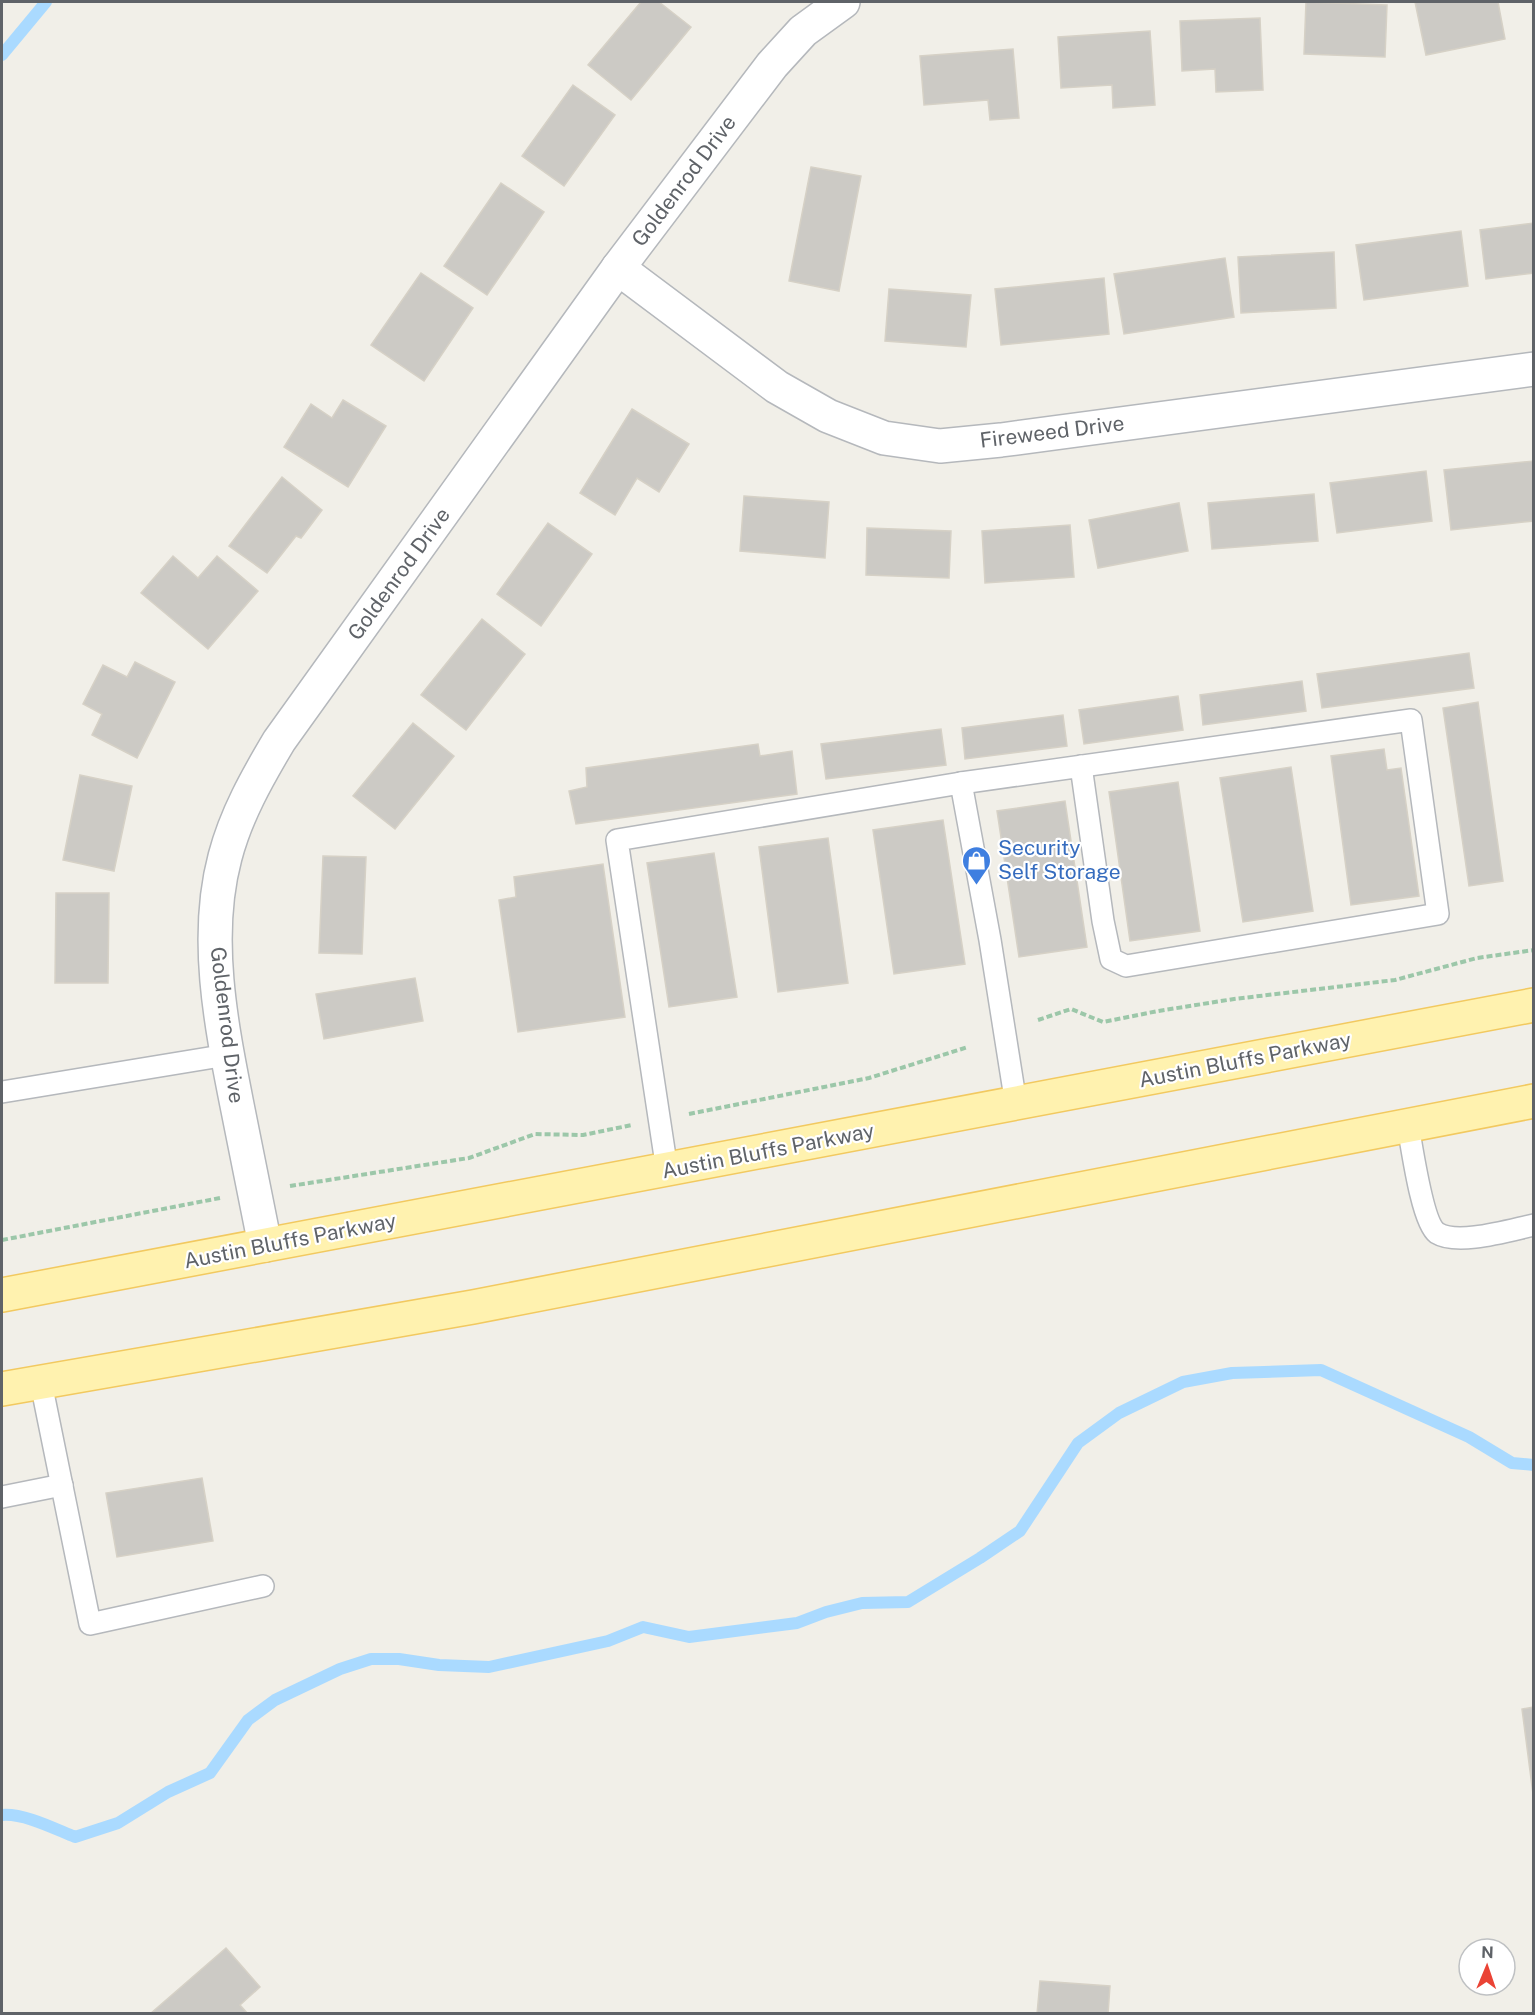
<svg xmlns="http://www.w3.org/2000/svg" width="1535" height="2015" viewBox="0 0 1535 2015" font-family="'Public Sans',sans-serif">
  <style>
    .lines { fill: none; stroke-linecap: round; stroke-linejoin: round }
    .stream { stroke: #aadaff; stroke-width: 12 }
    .building { fill: #cccac5; stroke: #d6d1c6; stroke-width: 1.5 }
    .lane-casing { stroke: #b5b8bc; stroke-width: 24 }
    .street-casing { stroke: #b5b8bc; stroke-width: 36 }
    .primary-casing { stroke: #f2c960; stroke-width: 36 }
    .path { stroke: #9cc7a9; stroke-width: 4; stroke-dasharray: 6 3; stroke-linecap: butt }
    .lane { stroke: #fff; stroke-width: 21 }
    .street { stroke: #fff; stroke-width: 33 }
    .primary { stroke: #fff2af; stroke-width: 33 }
    .labels { text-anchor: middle; stroke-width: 4.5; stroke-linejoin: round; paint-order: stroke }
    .street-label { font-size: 21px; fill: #5f6368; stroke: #fff }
    .shop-label { font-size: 21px; fill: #366cbe; stroke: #fff; text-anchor: start }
  </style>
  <rect width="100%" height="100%" fill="#f1efe8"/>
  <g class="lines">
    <!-- stream -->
    <g class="stream">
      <path d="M2,55l44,-53"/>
      <path d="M2,1815c22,-2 53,14 73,22l43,-14 50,-31 42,-19 38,-53 27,-20 65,-31 31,-10h28l40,6 50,2 119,-26 35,-14 46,10 108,-14 29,-11 36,-9 46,-1 72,-44 40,-27 58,-88 41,-30 64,-31 49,-9 89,-3 148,67 43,26 22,2"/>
    </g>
  </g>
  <!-- building -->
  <g class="building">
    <path d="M641,2h18l32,25 -60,73 -43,-35z"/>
    <path d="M1306,2l81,3 -2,52 -81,-3z"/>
    <path d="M1415,2h83l7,37 -79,16z"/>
    <path d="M1260,18l3,72 -47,2 -1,-23 -33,2 -2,-50z"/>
    <path d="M1150,31l5,74 -42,3 -1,-23 -51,3 -3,-51z"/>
    <path d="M1013,49l6,69 -29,2 -2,-20 -64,5 -4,-49z"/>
    <path d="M573,85l42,30 -51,71 -42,-30z"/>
    <path d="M811,167l50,9 -22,115 -50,-10z"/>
    <path d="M501,183l43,29 -57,83 -43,-29z"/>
    <path d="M1534,223v50l-48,6 -6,-49z"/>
    <path d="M1461,231l7,55 -104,14 -8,-55z"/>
    <path d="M1334,252l2,56 -95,5 -3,-56z"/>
    <path d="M1225,258l9,59 -110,17 -10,-60z"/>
    <path d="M421,273l52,35 -49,73 -53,-36z"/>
    <path d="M1104,278l5,56 -108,11 -6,-56z"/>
    <path d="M889,289l82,6 -5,52 -81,-6z"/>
    <path d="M343,400l43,26 -38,61 -64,-40 27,-43 21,14z"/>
    <path d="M632,409l57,35 -30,48 -22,-14 -22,37 -35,-22z"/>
    <path d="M1534,461v60l-83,9 -7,-60z"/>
    <path d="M1426,471l6,50 -95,12 -7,-50z"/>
    <path d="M282,477l40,33 -21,28 -5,-2 -29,37 -38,-27z"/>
    <path d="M1314,494l4,47 -106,8 -4,-46z"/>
    <path d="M744,496l85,6 -4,56 -85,-7z"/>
    <path d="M1179,503l9,48 -90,17 -9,-48z"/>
    <path d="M548,523l44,31 -51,72 -44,-32z"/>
    <path d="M1070,525l4,52 -89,6 -3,-52z"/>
    <path d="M867,528l84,3 -2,47 -83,-3z"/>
    <path d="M173,556l25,22 19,-22 41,35 -50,58 -67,-56z"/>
    <path d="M482,619l43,35 -59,76 -45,-35z"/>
    <path d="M1469,653l5,35 -152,20 -5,-34z"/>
    <path d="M135,662l40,20 -38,76 -45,-23 10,-21 -19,-10 20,-39 24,12z"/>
    <path d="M1302,681l4,30 -103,14 -3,-30z"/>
    <path d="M1178,696l5,34 -99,14 -5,-34z"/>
    <path d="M1478,702l25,179 -34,5 -26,-178z"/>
    <path d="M1063,715l4,31 -102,13 -3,-31z"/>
    <path d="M413,723l41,33 -59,73 -42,-33z"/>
    <path d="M941,729l5,36 -120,14 -5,-35z"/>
    <path d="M758,744l2,12 32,-5 5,43 -221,30 -7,-33 18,-4 -1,-19z"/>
    <path d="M1384,749l3,21 14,-2 18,128 -68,9 -20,-149z"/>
    <path d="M1291,767l22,144 -70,11 -23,-144z"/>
    <path d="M80,775l52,11 -18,85 -51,-11z"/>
    <path d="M1178,782l22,149 -70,10 -21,-149z"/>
    <path d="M1065,801l22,146 -68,10 -22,-146z"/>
    <path d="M943,820l22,144 -71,10 -21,-144z"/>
    <path d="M828,838l20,145 -70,9 -19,-145z"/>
    <path d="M714,853l23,144 -68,10 -22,-144z"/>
    <path d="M323,856l43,1 -4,97 -43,-1z"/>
    <path d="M603,864l22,153 -107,15 -19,-132 17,-3 -2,-20z"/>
    <path d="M56,893h53l-1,90h-53z"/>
    <path d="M415,978l8,43 -99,18 -8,-45z"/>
    <path d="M202,1478l11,63 -96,16 -11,-64z"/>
    <path d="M1534,1707v86l-1,1 -11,-85z"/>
    <path d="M226,1948l34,39 -20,18 8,9h-98z"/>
    <path d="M1040,1981l70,5 -2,28h-71z"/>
  </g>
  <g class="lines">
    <defs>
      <g id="lane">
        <path d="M961,783l450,-63 27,194 -312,52 -15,-7 -8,-38 -22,-155"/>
        <path d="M2,1092l225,-37"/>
        <path d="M1408,1126c4,21 14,96 29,107 21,13 73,-3 97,-8"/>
        <path d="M667,1170l-50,-330 344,-57 29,157 26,164"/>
        <path d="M41,1383l49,241 173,-38"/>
        <path d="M2,1497l60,-12"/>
      </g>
      <g id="street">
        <path d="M618,268l159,119 51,29 56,22 56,8 61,-6 533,-71"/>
        <path d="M265,1245c-9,-45 -18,-90 -27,-135 -16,-81 -35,-171 -13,-253 11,-42 32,-79 54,-116l339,-473 154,-203 31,-34 40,-29"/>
      </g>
      <g id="primary">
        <path d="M2,1295l1532,-290"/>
        <path d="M2,1389l471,-82 1061,-206"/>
      </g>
    </defs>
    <!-- lane casing -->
    <use href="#lane" class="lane-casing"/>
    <!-- street casing -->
    <use href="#street" class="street-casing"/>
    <!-- primary casing -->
    <use href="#primary" class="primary-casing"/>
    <!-- path -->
    <g class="path">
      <path d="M1038,1020l33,-11 32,13 55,-11 76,-12 161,-19 82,-22 57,-8"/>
      <path d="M689,1114l180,-36 99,-31"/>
      <path d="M290,1186l179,-28 66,-24 48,1 49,-10"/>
      <path d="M2,1240l218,-42"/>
    </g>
    <!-- lane -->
    <use href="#lane" class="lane"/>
    <!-- street -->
    <use href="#street" class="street"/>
    <!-- primary -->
    <use href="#primary" class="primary"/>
  </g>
  <!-- icons -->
  <defs>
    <symbol id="shop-pin" viewBox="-11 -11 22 30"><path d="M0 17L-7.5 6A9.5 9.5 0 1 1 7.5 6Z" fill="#3f7fe0" stroke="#fff"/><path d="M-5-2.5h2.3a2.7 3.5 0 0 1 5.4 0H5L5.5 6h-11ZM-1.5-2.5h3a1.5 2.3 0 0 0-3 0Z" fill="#fff"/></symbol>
  </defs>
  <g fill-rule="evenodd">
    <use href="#shop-pin" x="960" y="844" width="33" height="45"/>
  </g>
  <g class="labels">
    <!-- street labels -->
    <g class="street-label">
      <text transform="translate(684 181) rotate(-53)" y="7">Goldenrod Drive</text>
      <text transform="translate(1052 432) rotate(-7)" y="7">Fireweed Drive</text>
      <text transform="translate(399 574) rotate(-54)" y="7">Goldenrod Drive</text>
      <text transform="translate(227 1025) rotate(83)" y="7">Goldenrod Drive</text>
      <text transform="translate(1245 1060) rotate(-11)" y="7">Austin Bluffs Parkway</text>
      <text transform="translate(768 1151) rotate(-11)" y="7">Austin Bluffs Parkway</text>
      <text transform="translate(290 1241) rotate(-11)" y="7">Austin Bluffs Parkway</text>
    </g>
    <!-- shop labels -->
    <g class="shop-label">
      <text x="998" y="855">Security<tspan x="998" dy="24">Self Storage</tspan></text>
    </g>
  </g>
  <!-- border -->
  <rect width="1535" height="2015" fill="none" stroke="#5f6368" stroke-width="6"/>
  <!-- north arrow -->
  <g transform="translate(1487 1967) rotate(2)"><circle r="28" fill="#ffffff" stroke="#bfc1c3" stroke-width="1.5"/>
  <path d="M0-4.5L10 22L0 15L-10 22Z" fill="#ea4335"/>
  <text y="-9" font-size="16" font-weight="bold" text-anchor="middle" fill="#5f6368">N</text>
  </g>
</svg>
